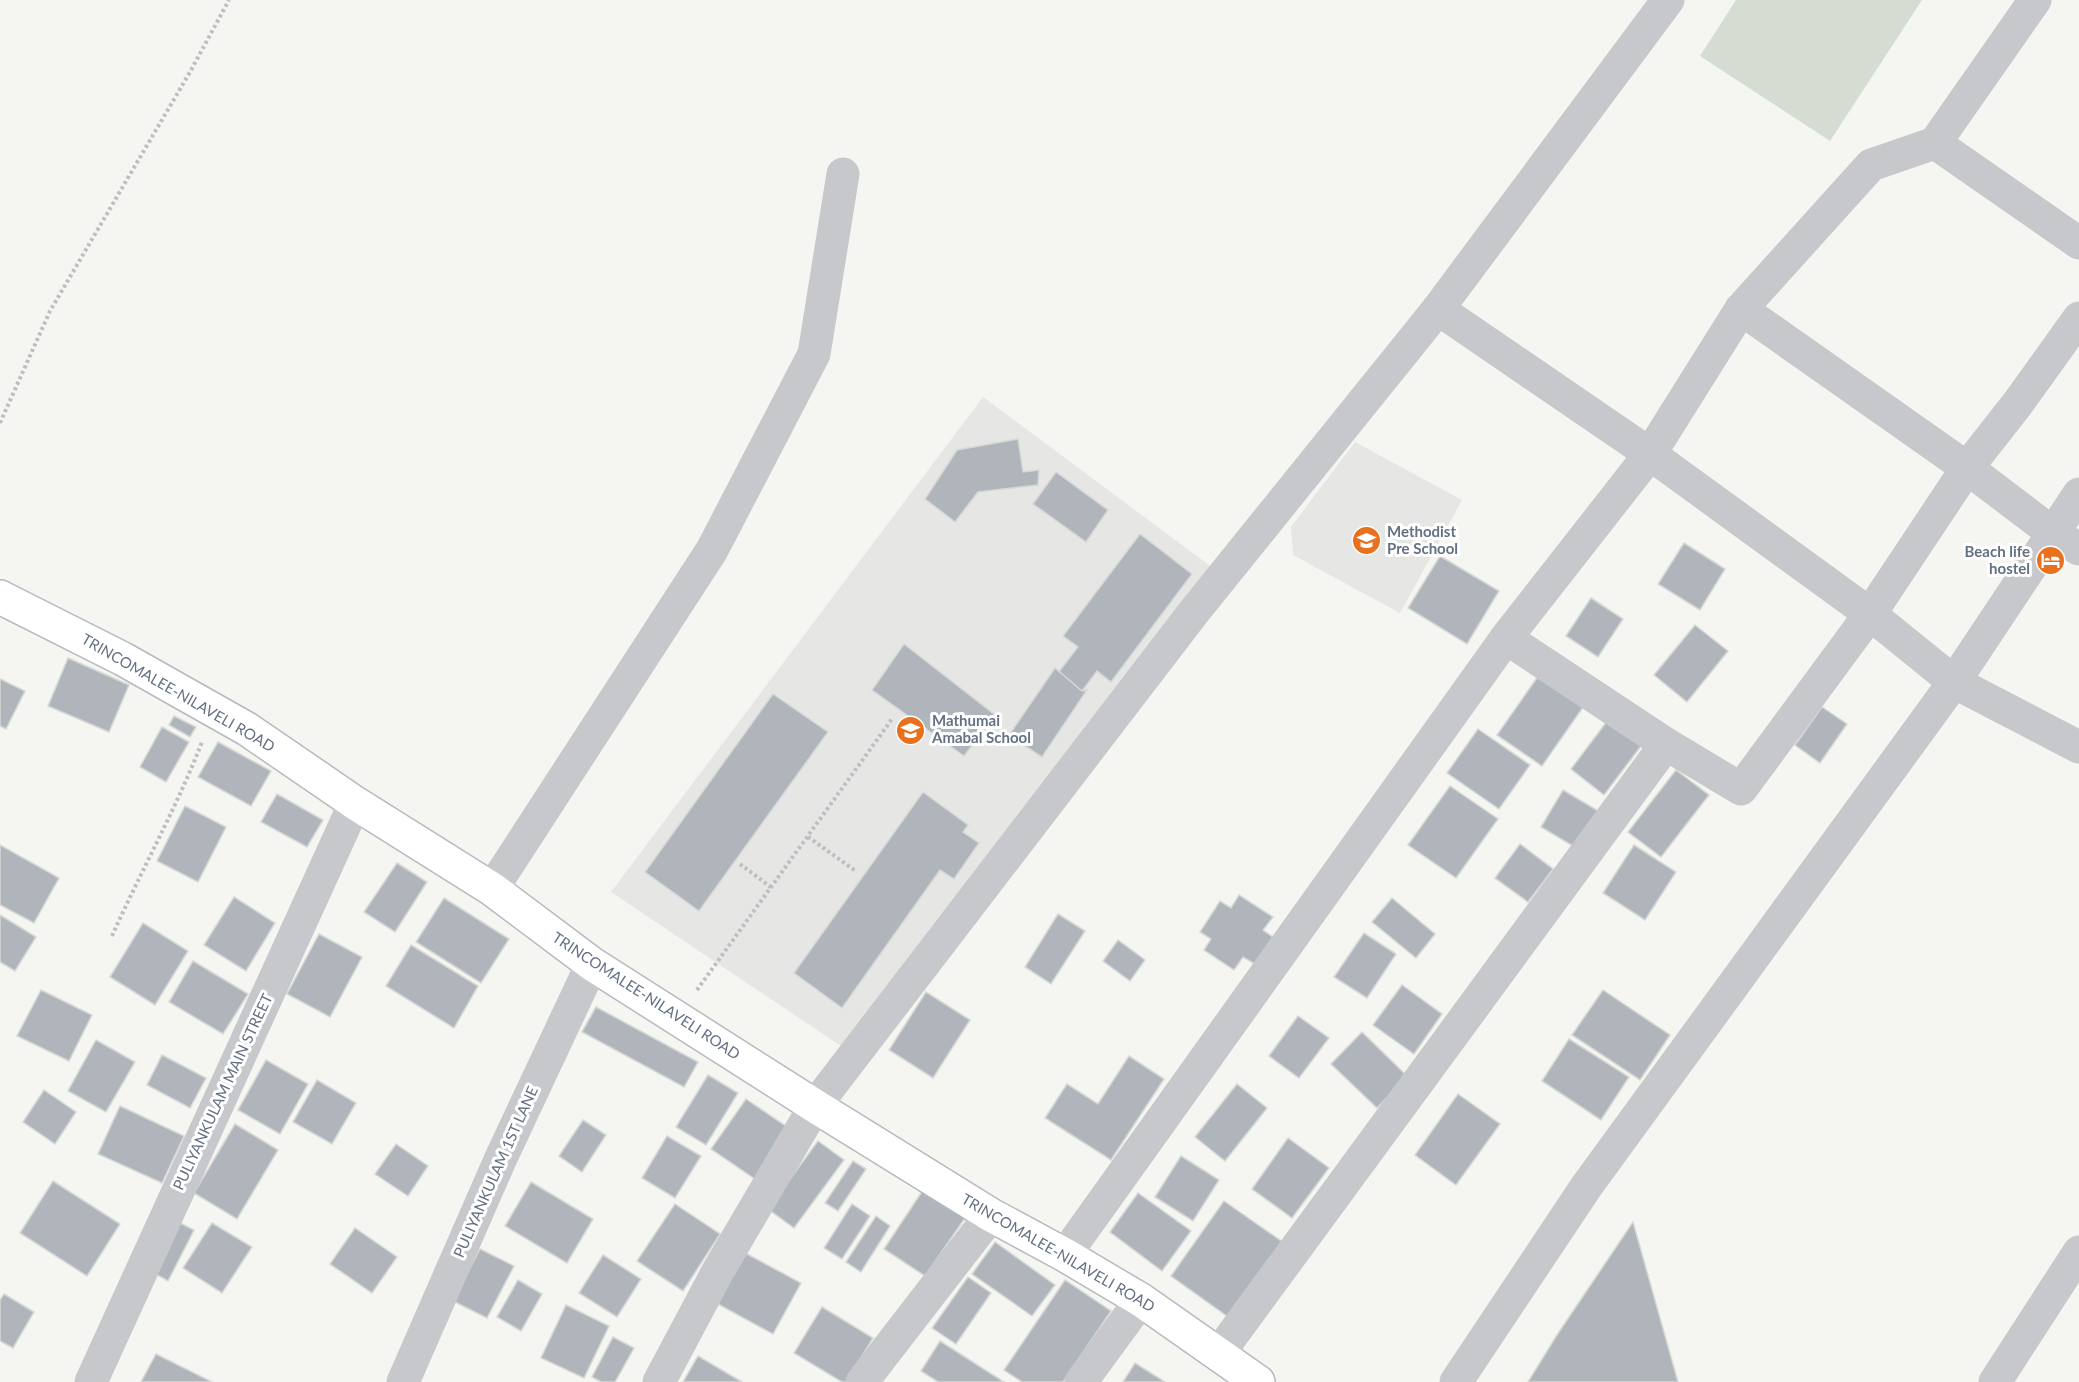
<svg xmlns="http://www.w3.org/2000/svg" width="2079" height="1382" viewBox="0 0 2079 1382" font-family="Lato,sans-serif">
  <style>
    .built { fill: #e6e6e5 }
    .green { fill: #d5ddd3 }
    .building { fill: #b0b5bc; stroke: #d7d7d5; stroke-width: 1.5 }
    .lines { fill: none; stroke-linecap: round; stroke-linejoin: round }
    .primary-casing { stroke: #b6b9be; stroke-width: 36 }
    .path { stroke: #bdbec1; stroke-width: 4; stroke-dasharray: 3 3; stroke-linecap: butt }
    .minor { stroke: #c6c8cc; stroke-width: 33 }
    .primary { stroke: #fff; stroke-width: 33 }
    .labels { text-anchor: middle; stroke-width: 6; stroke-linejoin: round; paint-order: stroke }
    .poi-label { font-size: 15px; font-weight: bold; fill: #647084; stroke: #fff; text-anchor: start }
    .street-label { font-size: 15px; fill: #647084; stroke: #fff }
  </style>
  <rect width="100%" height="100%" fill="#f5f6f2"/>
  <!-- built -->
  <g class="built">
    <path d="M983,397l230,171 -369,480 -233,-156z"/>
    <path d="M1355,442l107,58 -62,113 -107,-58 -2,-28z"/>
  </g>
  <!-- green -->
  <path class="green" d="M1736,0h186l-92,141 -130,-85z"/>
  <!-- building -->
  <g class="building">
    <path d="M1018,439l5,33 16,-2 -1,15 -60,7 -23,30 -30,-23 32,-49z"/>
    <path d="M1056,472l52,38 -22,32 -53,-38z"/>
    <path d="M1140,534l52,40 -81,108 -14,-11 -15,20 -24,-18 20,-26 -15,-11z"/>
    <path d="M1684,543l41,26 -25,41 -42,-26z"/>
    <path d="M1440,556l59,35 -32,53 -59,-36z"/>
    <path d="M1591,598l32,21 -25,38 -32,-21z"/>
    <path d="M1695,625l33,26 -41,51 -33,-27z"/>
    <path d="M904,644l91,71 -31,41 -92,-66z"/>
    <path d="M68,658l61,27 -20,47 -61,-26z"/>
    <path d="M1055,668l27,23 5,-1 -45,67 -33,-22z"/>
    <path d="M1541,672l45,31 -44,63 -45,-31z"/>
    <path d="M0,679l25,12 -19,38 -6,-3z"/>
    <path d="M773,694l55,38 -129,179 -54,-39z"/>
    <path d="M1822,707l25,17 -27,39 -25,-18z"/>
    <path d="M174,716l22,11 -6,10 -21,-12z"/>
    <path d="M1608,720l33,26 -37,49 -33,-26z"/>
    <path d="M162,727l27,15 -23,40 -26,-15z"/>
    <path d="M1478,729l52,36 -31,44 -52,-36z"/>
    <path d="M218,742l53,29 -20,35 -53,-29z"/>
    <path d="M1676,770l33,25 -48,62 -33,-25z"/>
    <path d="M1450,786l48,33 -42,59 -48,-33z"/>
    <path d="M1563,790l37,22 -22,37 -37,-22z"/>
    <path d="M923,792l45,33 -5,7 16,11 -25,36 -14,-9 -98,138 -48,-35z"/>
    <path d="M277,794l46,26 -16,27 -46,-25z"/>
    <path d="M185,806l41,21 -28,55 -41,-21z"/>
    <path d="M1520,844l33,25 -25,33 -33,-24z"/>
    <path d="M0,845l59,33 -25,45 -34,-18z"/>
    <path d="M1634,845l42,27 -31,48 -42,-27z"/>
    <path d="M397,863l30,19 -32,50 -31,-20z"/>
    <path d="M1239,895l34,22 -10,13 10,7 -18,27 -12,-7 -9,13 -30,-20 7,-11 -11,-7 20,-31 11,7z"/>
    <path d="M234,897l41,26 -29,48 -42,-26z"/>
    <path d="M444,898l65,41 -28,44 -65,-41z"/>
    <path d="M1392,898l43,36 -19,24 -44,-36z"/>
    <path d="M1058,914l27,17 -34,53 -26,-17z"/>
    <path d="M0,915l36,22 -21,34 -15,-9z"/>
    <path d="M143,923l45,28 -33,54 -45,-28z"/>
    <path d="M1364,933l32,21 -29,44 -33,-21z"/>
    <path d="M319,934l43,23 -32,60 -43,-23z"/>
    <path d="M1118,940l27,20 -15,21 -27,-20z"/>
    <path d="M411,945l67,41 -24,42 -68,-42z"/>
    <path d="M193,961l55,33 -25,40 -54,-32z"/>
    <path d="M1402,985l40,29 -28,40 -41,-29z"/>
    <path d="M41,990l51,25 -23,46 -52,-25z"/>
    <path d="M1603,990l67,45 -30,45 -68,-45z"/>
    <path d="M926,992l44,28 -37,58 -44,-28z"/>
    <path d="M596,1007l102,55 -14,25 -102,-55z"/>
    <path d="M1298,1016l31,22 -30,40 -30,-22z"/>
    <path d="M1362,1032l45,44 -30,32 -46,-44z"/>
    <path d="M1569,1039l60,38 -28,43 -59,-39z"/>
    <path d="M96,1040l39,22 -29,50 -38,-21z"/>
    <path d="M162,1055l44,23 -16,30 -43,-23z"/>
    <path d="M1129,1056l35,23 -53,81 -66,-42 22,-34 31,20z"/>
    <path d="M266,1060l42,24 -28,50 -42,-24z"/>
    <path d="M708,1075l30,18 -32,52 -30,-18z"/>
    <path d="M317,1080l39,23 -24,41 -39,-22z"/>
    <path d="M1237,1084l30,24 -42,53 -30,-24z"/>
    <path d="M44,1090l32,22 -21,32 -32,-22z"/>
    <path d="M1458,1094l42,30 -44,61 -41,-30z"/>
    <path d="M746,1099l44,30 -35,50 -44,-30z"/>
    <path d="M120,1106l64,30 -22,47 -64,-29z"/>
    <path d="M583,1120l23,15 -24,37 -23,-16z"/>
    <path d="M235,1124l43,26 -41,69 -43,-26z"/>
    <path d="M667,1136l34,20 -26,42 -33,-20z"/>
    <path d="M1288,1138l41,30 -37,50 -40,-29z"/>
    <path d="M818,1141l26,19 -50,68 -26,-19z"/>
    <path d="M396,1144l32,22 -20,30 -33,-22z"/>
    <path d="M1181,1156l38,24 -26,41 -38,-24z"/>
    <path d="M853,1161l13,8 -28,42 -13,-8z"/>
    <path d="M53,1181l67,43 -33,52 -67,-43z"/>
    <path d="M531,1182l62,37 -26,44 -62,-37z"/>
    <path d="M923,1190l42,28 -40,58 -41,-27z"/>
    <path d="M1138,1193l53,38 -29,40 -52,-39z"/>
    <path d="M1224,1201l60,42 -53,76 -60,-43z"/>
    <path d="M675,1204l45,30 -37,57 -46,-30z"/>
    <path d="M852,1204l18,12 -28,43 -18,-11z"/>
    <path d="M876,1216l14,10 -29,46 -15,-10z"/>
    <path d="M1633,1222l45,160h-150l29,-47z"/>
    <path d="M180,1223l14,7 -26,51 -14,-8z"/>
    <path d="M212,1223l40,24 -30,46 -39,-25z"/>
    <path d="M355,1228l42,29 -25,36 -42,-29z"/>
    <path d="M995,1242l60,43 -23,31 -60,-42z"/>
    <path d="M480,1249l34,17 -27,52 -34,-17z"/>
    <path d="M745,1253l56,30 -28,51 -57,-31z"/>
    <path d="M603,1255l38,24 -24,38 -38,-24z"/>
    <path d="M968,1277l23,16 -35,51 -24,-16z"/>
    <path d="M518,1280l24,14 -21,37 -24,-14z"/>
    <path d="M1065,1280l46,31 -48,71h-41l-18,-12z"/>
    <path d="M4,1294l30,18 -21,36 -13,-7v-41z"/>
    <path d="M566,1305l43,21 -25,52 -43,-20z"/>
    <path d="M822,1307l51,31 -27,44h-4l-48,-29z"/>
    <path d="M613,1337l21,11 -19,34h-14l-9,-5z"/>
    <path d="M940,1341l64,41h-66l-17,-11z"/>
    <path d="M156,1354l56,28h-71z"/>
    <path d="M698,1356l44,26h-59z"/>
    <path d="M1135,1363l30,19h-42z"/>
  </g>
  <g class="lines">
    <defs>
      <path id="primary" d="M0,597l123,62 124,70 108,74 137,86 100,75 223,142 176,109 74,40 76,45 117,82"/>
    </defs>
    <!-- primary casing -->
    <use href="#primary" class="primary-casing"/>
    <!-- path -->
    <g class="path">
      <path d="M0,423l50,-112 140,-239 39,-72"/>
      <path d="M808,837l49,35"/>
      <path d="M740,864l32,24"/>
      <path d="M112,936c29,-65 64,-127 90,-194"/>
      <path d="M697,990l195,-271"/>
    </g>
    <!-- minor -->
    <g class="minor">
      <path d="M1935,143l144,100"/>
      <path d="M1438,309l212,145 220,160 84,68 125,65"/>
      <path d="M1741,309l226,159 87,66 25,15"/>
      <path d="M1506,638l160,106 75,45 129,-175 97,-146 51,-65 61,-85"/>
      <path d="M492,889l220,-339 102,-196 29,-180"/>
      <path d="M1065,1255l441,-617 144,-184 91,-145 130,-144 64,-22 100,-143"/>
      <path d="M1219,1353l447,-609"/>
      <path d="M91,1382l264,-579"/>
      <path d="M403,1382l97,-222 92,-196"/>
      <path d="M659,1382l59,-111 97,-165 378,-493 245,-304 230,-309"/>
      <path d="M862,1382l129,-167"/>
      <path d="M1081,1382l60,-82"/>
      <path d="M1456,1382l130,-195 368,-505 125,-188"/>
      <path d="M1995,1382l84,-130"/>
    </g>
    <!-- primary -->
    <use href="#primary" class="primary"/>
  </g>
  <!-- icons -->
  <defs>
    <symbol id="school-disc" viewBox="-11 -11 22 22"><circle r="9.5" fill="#e9701f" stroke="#fff"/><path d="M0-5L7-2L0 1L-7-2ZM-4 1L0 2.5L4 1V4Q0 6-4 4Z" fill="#fff"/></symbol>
    <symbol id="hotel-disc" viewBox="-11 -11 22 22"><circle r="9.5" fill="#e9701f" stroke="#fff"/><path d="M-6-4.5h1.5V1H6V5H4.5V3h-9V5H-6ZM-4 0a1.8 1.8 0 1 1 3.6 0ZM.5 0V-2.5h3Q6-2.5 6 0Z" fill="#fff"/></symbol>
  </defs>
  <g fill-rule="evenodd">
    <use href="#school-disc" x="1350" y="524" width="33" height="33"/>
    <use href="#hotel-disc" x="2034" y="544" width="33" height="33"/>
    <use href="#school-disc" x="894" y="714" width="33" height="33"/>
  </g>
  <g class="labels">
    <!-- poi labels -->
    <g class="poi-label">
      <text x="1387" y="537">Methodist<tspan x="1387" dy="17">Pre School</tspan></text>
      <text x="2030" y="557" text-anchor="end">Beach life<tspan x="2030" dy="17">hostel</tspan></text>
      <text x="932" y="726">Mathumai<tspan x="932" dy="17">Amabal School</tspan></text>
    </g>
    <!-- street labels -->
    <g class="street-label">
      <text transform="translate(178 693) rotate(30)" y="5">TRINCOMALEE-NILAVELI ROAD</text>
      <text transform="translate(646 996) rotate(33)" y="5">TRINCOMALEE-NILAVELI ROAD</text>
      <text transform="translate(223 1092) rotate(-65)" y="5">PULIYANKULAM MAIN STREET</text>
      <text transform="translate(496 1172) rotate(-66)" y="5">PULIYANKULAM 1ST LANE</text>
      <text transform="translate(1058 1253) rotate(30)" y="5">TRINCOMALEE-NILAVELI ROAD</text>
    </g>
  </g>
</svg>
